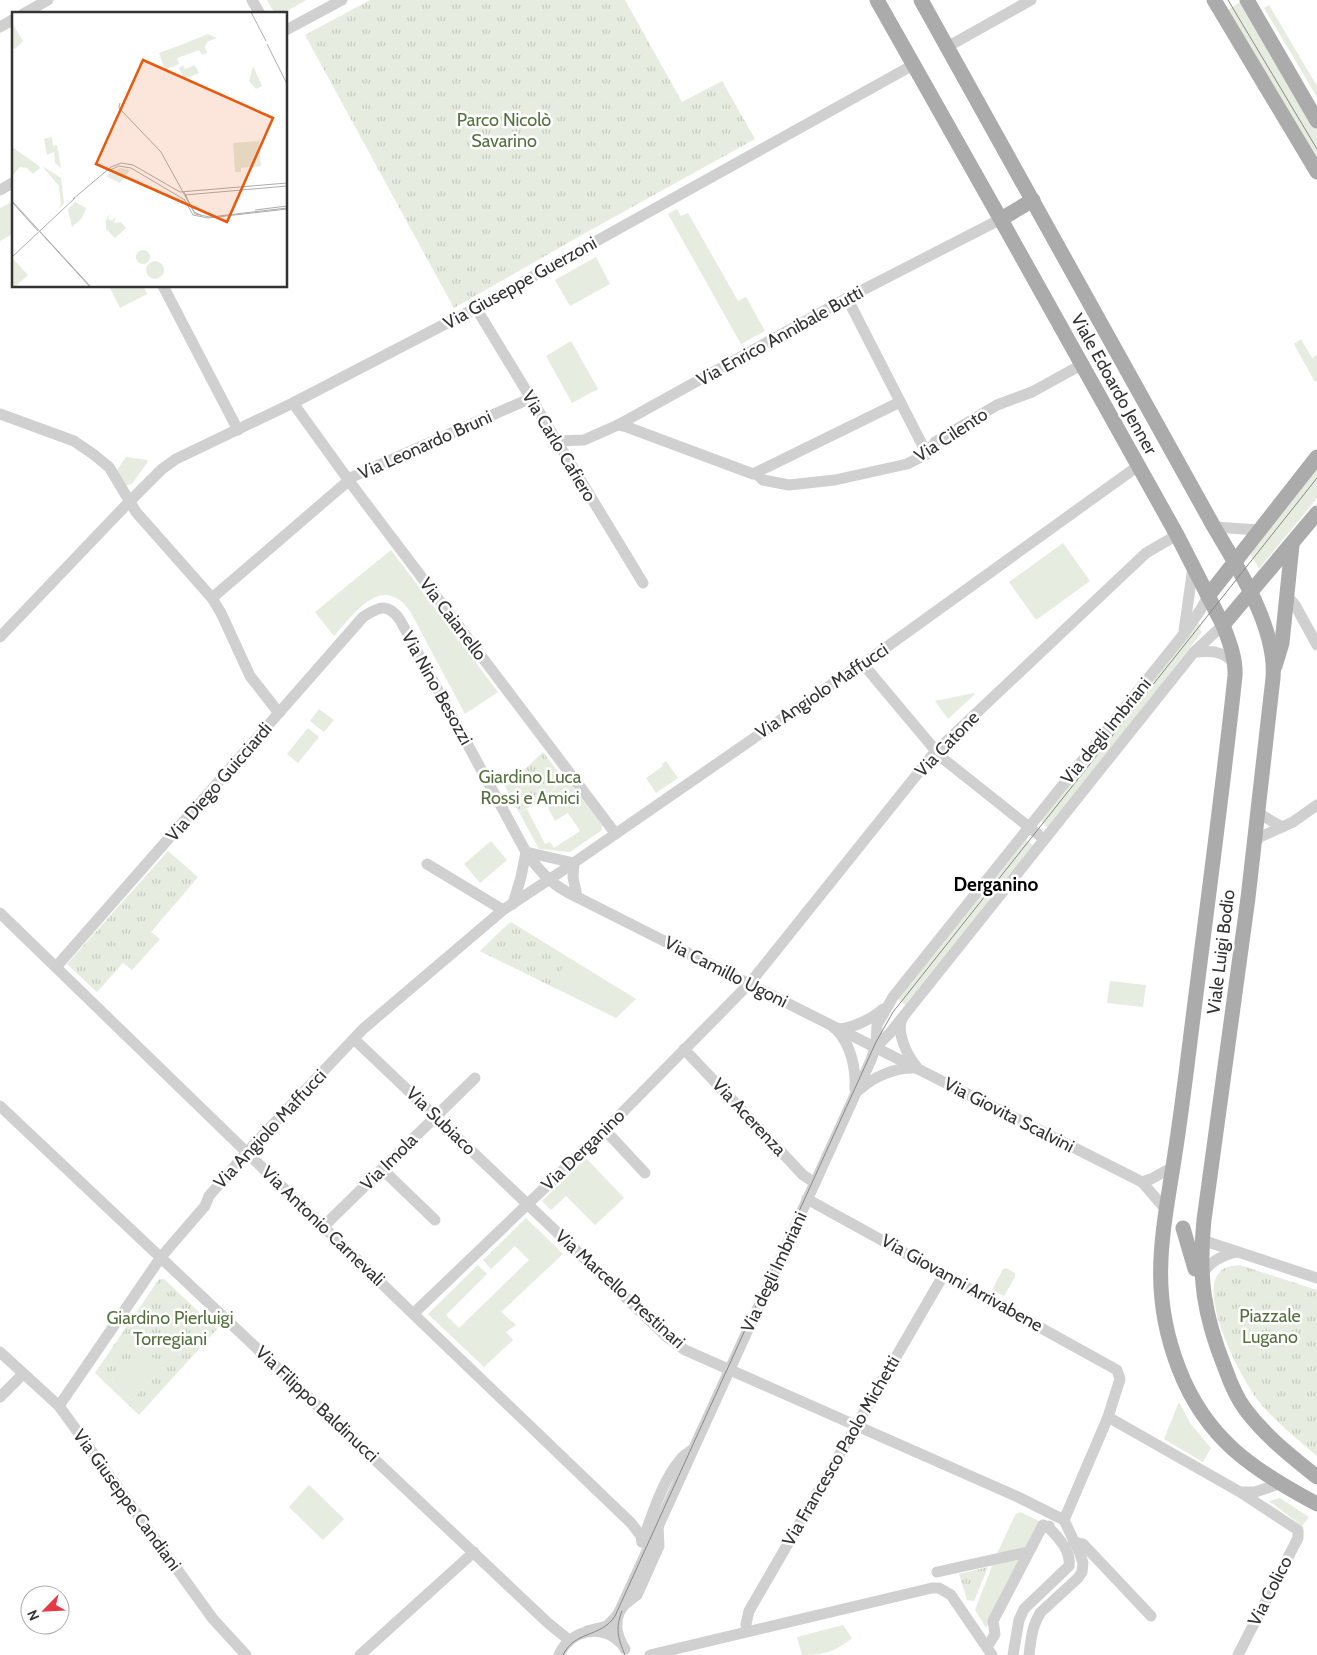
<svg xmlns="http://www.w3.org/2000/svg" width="1317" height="1655" viewBox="0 0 1317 1655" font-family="Cabin,sans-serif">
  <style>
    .green { fill: #e6ecdf }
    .park { fill: url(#park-tufts); fill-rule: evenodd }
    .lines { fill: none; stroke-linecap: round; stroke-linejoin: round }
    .minor { stroke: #d0d0d0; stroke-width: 11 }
    .major { stroke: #ababab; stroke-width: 15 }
    .tram { stroke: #888; stroke-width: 1 }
    .labels { text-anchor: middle; stroke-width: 5; stroke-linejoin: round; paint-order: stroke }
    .park-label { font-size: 18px; fill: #56703f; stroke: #fff }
    .street-label { font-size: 18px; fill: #333; stroke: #fff }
    .neighbourhood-label { font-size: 19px; font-weight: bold; fill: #000; stroke: #fff }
    .inset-road { fill: none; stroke: #adadad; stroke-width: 1 }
    .view { fill: #e8590c; fill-opacity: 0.15; stroke: #e8590c; stroke-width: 2.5 }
    .inset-edge { fill: none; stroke: #333; stroke-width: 2.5 }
  </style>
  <defs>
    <pattern id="park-tufts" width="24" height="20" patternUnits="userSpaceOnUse" patternTransform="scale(1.25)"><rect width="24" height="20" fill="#e6ecdf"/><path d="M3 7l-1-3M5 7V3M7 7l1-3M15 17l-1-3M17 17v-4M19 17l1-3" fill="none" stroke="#c6cbc0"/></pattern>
  </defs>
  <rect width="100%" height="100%" fill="#fff"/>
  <!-- green -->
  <g class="green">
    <path d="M267,0h39l-24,14h-7z"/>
    <path d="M1242,1l18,33 57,96v29l-91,-148z"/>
    <path d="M1269,5l48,81v11l-53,-89z"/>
    <path d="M14,201v32l-14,8v-33z"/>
    <path d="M677,209l4,7 7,-3 50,88 8,-4 19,34 -24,13 -73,-130z"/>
    <path d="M596,257l14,27 -40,22 -15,-26z"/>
    <path d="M109,286h34l4,8 -27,14z"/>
    <path d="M1301,339l11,19 5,-3v25l-2,2 -21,-38z"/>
    <path d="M571,341l27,48 -26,14 -26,-47z"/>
    <path d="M126,457l21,3v3l-15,21 -8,2 -9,-13z"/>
    <path d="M1317,468v30l-58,71 -9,-16z"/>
    <path d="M1063,543l27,38 -54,39 -27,-38z"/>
    <path d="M391,550l107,142 -33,22 -55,-103c-28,-39 -56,3 -76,25l-19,-24z"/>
    <path d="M1197,622l4,4 -1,4 2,2 -40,51 2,2 -117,142 -6,-6v-2z"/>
    <path d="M974,693l1,1 -27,25 -13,-18z"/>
    <path d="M319,709l15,11 -10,12 -14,-11z"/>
    <path d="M308,728l11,9 -21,26 -11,-9z"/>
    <path d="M666,761l12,17 -22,15 -10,-15 17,-12 -1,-2z"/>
    <path d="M565,777l37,48v5l-32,22 -31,-3 -20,-37 8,-3 18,35 5,-2 4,6 26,-17 -12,-18 -13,8 -11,-21z"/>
    <path d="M1026,840l7,5 -128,160 -7,-6z"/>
    <path d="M491,841l16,19 -27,23 -16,-19z"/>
    <path d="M511,922l125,77 -20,19 -136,-67z"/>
    <path d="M1110,981l36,4 -3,22 -36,-4z"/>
    <path d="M586,1158l38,40 -29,27 -29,-29 -15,14 -9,-9z"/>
    <path d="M526,1218l37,36 -62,58 15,13 -10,7 7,8 -29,27 -56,-53 50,-49 9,9 -41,41 13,13 70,-68 -14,-14 -24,23 -8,-9z"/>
    <path d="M1006,1268l9,5v4l-11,19 -12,-6 11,-21z"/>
    <path d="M142,1346l22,20 -32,34 -21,-20z"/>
    <path d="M1179,1402l11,21 21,25 -8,14 -39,-23z"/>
    <path d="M309,1485l35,34 -21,21 -34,-33z"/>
    <path d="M1280,1498l29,19 -7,9 -33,-25z"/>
    <path d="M1020,1512l21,10 -14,27 -31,7 19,-41z"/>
    <path d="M1025,1554l-39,74 -11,-18 19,-49z"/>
    <path d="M843,1625l9,13c-17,14 -29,17 -50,17l-5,-18z"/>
  </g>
  <!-- park -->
  <g class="park">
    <path d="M370,0h255l57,102 40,-21 33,58 -168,93 -133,76 -149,-273z"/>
    <path d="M543,752l20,26 -19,22 -25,12 -17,-31 24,-13z"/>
    <path d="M168,851l30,26 -47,55 9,7 -28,31 -9,-7 -26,29 -30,-28z"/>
    <path d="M509,923l56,36 -10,29 -75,-37z"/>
    <path d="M1240,1265l77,25v166c-20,-17 -40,-33 -57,-53 -17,-21 -62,-106 -41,-130 5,-7 14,-7 21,-8z"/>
    <path d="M159,1279h5l53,50 -78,86 -44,-42zM142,1347l21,20 -31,33 -21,-20z"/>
    <path d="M988,1567l-14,34 -7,-1 -8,-26z"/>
  </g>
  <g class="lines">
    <!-- minor -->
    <g class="minor">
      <path d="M252,0l8,14"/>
      <path d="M23,14l25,-14"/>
      <path d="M0,27l14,-8"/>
      <path d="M286,30l56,-30"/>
      <path d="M947,47l84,-47"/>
      <path d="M0,190l14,-8"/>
      <path d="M163,286l75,144"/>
      <path d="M847,298l80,156"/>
      <path d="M476,308l167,275"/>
      <path d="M293,403l62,86 260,344"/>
      <path d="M0,414l74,27 19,13 16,13 27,45 76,86 9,15 29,63 29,37"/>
      <path d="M618,425l9,2 126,47 147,-72"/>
      <path d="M556,441l28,-1 34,-15 229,-127 154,-79"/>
      <path d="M757,474l6,6 26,5 46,-5 72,-16 20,-10 8,-12 62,-37 35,-13 49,-27"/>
      <path d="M1214,527l44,3"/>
      <path d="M1287,596l8,9 22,40"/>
      <path d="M212,598l142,-122 177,-78"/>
      <path d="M1184,631l9,-64"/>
      <path d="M0,637l129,-135 33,-33 14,-10 117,-56 183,-95 437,-243"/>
      <path d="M1194,652c18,-1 28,-2 41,12"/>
      <path d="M863,664l78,93 103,82"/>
      <path d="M1258,810l5,6 19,11"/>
      <path d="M1254,842l6,-5 33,-15 24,-17"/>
      <path d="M526,852l48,11"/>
      <path d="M574,863l-1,14 4,20"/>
      <path d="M427,864l76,46"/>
      <path d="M513,904l8,-27 5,-25"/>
      <path d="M0,913l407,395 224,215 10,13 1,6"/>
      <path d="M56,967l307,-350c15,-10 25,-15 37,3l126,232c12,17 23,30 41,40l575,290 24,28"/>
      <path d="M902,1019c-6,13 5,36 14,47"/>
      <path d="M834,1028c12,4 40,-10 49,-19"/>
      <path d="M836,1029c15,15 20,40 19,60"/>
      <path d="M354,1039l313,298 18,13 333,147 46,23 16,34 3,9 -1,9 -4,6 -37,34c-9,13 -10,27 -12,43"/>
      <path d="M875,1048l15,-15 304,-381 29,-27"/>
      <path d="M684,1049l119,126 12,8"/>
      <path d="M859,1090c14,-13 37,-23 56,-22"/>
      <path d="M0,1106l548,517 21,17"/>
      <path d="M605,1130l40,43"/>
      <path d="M382,1169l53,51"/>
      <path d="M1142,1182l9,-3 22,-12"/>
      <path d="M807,1199l310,171 3,9 -12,38 -44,103"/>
      <path d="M324,1226l151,-148"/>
      <path d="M1202,1240l115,38"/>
      <path d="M1201,1276c9,-15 20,-20 36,-24"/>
      <path d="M413,1314l192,-184 145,-147 185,-231 211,-199 31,-18"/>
      <path d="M0,1352l59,54 154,213 33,36"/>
      <path d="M0,1397l23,-23"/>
      <path d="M59,1406l102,-149 44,-51 4,-10 38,-44 116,-123 140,-119 56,-37 292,-202 12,-7 275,-198"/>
      <path d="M1108,1417l132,75 58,38v8l-60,117"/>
      <path d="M1242,1492h13l24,-8"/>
      <path d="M642,1542c10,-26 20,-61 38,-82 3,-5 8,-7 12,-10"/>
      <path d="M1074,1542l9,2 68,72"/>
      <path d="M937,1572l91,-20"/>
      <path d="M587,1631l20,-5 8,-8 9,-13 13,-10 22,-49 -1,-20"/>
      <path d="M747,1631l-1,-7 3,-13 195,-337"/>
      <path d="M989,1644l6,-10 -2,-13 50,-96 6,3v-2"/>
      <path d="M625,1649c-8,-13 -11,-24 -5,-39l251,-550 5,-15 1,-20 16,-28 290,-362 18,-26 7,-13"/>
      <path d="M360,1655l114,-103"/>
      <path d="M559,1655c11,-25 42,-32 62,-12"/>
      <path d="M650,1655l282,-67h7l12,7 41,60"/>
      <path d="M1013,1655l6,-35 5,-11 45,-43c2,-15 -10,-28 -20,-38"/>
    </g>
    <!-- major -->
    <g class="major">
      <path d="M877,0l132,234 168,301 46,90c6,16 13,33 12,51 -14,130 -32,260 -48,390 -4,31 -8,63 -13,94 -12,77 -25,132 5,209 27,70 74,101 138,135"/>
      <path d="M921,0l293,527c24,41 63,101 59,151l-25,220 -44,322c-6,57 0,96 21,148 5,14 11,29 20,41 20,27 46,47 72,68"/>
      <path d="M1214,0l103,172"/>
      <path d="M1247,0l70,121"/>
      <path d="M1001,219l32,-19"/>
      <path d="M1208,596l109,-139"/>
      <path d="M1223,625l94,-112"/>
      <path d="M1275,666l7,-23 10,-98"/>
      <path d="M1183,1228l12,41"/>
    </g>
    <!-- tram -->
    <g class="tram">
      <path d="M1228,0l89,149"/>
      <path d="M622,1611c-7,17 -4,28 3,44"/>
      <path d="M563,1655c12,-25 38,-17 52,-39l261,-574 17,-30 424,-534"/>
    </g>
  </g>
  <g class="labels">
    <!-- park labels -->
    <g class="park-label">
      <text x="504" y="126">Parco Nicolò<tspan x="504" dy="21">Savarino</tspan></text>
      <text x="530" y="783">Giardino Luca<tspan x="530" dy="21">Rossi e Amici</tspan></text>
      <text x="1270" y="1322">Piazzale<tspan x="1270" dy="21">Lugano</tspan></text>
      <text x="170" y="1324">Giardino Pierluigi<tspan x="170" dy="21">Torregiani</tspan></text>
    </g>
    <!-- street labels -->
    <g class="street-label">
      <text transform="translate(520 283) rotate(-29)" y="6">Via Giuseppe Guerzoni</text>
      <text transform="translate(780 336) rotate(-29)" y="6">Via Enrico Annibale Butti</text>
      <text transform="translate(1114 384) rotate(61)" y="6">Viale Edoardo Jenner</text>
      <text transform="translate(951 435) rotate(-33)" y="6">Via Cilento</text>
      <text transform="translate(425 445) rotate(-24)" y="6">Via Leonardo Bruni</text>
      <text transform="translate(559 446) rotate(59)" y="6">Via Carlo Cafiero</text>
      <text transform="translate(453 619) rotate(53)" y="6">Via Caianello</text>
      <text transform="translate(437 688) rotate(61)" y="6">Via Nino Besozzi</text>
      <text transform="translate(822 691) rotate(-34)" y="6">Via Angiolo Maffucci</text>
      <text transform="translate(1106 731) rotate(-51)" y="6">Via degli Imbriani</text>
      <text transform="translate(947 744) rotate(-46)" y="6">Via Catone</text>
      <text transform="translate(219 782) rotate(-49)" y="6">Via Diego Guicciardi</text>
      <text transform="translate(1221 952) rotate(-83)" y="6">Viale Luigi Bodio</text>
      <text transform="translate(726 972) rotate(27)" y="6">Via Camillo Ugoni</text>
      <text transform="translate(1009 1115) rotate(27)" y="6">Via Giovita Scalvini</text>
      <text transform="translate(749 1117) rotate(47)" y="6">Via Acerenza</text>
      <text transform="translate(441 1121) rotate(44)" y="6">Via Subiaco</text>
      <text transform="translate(270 1129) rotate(-47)" y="6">Via Angiolo Maffucci</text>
      <text transform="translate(583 1150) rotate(-44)" y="6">Via Derganino</text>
      <text transform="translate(389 1162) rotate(-45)" y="6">Via Imola</text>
      <text transform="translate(323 1226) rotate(44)" y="6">Via Antonio Carnevali</text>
      <text transform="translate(774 1272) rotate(-65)" y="6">Via degli Imbriani</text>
      <text transform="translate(962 1283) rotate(29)" y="6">Via Giovanni Arrivabene</text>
      <text transform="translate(620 1289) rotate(42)" y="6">Via Marcello Prestinari</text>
      <text transform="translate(317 1404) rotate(43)" y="6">Via Filippo Baldinucci</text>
      <text transform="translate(841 1451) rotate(-60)" y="6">Via Francesco Paolo Michetti</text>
      <text transform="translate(127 1500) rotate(54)" y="6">Via Giuseppe Candiani</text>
      <text transform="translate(1270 1591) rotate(-63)" y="6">Via Colico</text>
    </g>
    <!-- neighbourhood labels -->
    <g class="neighbourhood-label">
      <text x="996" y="891">Derganino</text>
    </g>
  </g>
  <!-- overview -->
  <g transform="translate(12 12)">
    <rect width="275" height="275" fill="#fff"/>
    <path d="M169,33l4,10 -8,3 2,6 -14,6 -6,-17zM40,125l1,9 4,-1 4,23 -6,-5 -1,-11 -7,3 -3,-16zM63,190l11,6 -4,10 -10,9 -4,-18zM1,247l15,16 -13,12h-3z" fill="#e6ecdf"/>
    <path d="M0,11l11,18 -8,8 -3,-3z" fill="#e6ecdf"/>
    <path d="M196,22l9,4 -10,4 -2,5 2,6 -5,2 -3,-5 -19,7 4,-2 -3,-10zM171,53l2,4 10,-4 4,8 -15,6 -5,-11zM241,54l9,20 -6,3 -7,-8zM247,129l2,25 -20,2v4h-6l-2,-29zM0,135l27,19 1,2 -7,6 -6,-6 -7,-1 -8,9zM30,154l19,12 3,26 -7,6 4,-5 -2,-19zM108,156l10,2 -10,13 -14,-7zM99,201l-3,6 4,2 4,-4 -2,6 7,-1 5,6 -11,10 -9,-9v-9zM124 245a7 7 0 1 1 14 0a7 7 0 1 1-14 0ZM134 258a9 9 0 1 1 18 0a9 9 0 1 1-18 0Z" fill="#e6ecdf"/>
    <path class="inset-road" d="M239,0l15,29M255,32l20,40M108,91l-1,5 42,44 34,62 15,3 77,-9M98,158l9,-4 12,2 54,32M172,180l10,20 7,3M173,183l102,-9M61,187l38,-32 10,-4 12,2 47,27 107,-9M172,187l9,16 15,3 79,-9M0,189l79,86M0,190l26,29M243,198l32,-4M28,220l50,55M0,245l63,-59"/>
    <path class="view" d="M131,48l130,58 -46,104 -131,-58z"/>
    <rect width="275" height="275" class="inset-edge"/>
  </g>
  <!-- north arrow -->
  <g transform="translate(45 1610) rotate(246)"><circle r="24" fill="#ffffff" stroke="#adadad"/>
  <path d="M0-4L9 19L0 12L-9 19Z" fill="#e63946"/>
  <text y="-8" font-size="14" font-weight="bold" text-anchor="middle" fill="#333333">N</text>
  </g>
</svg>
